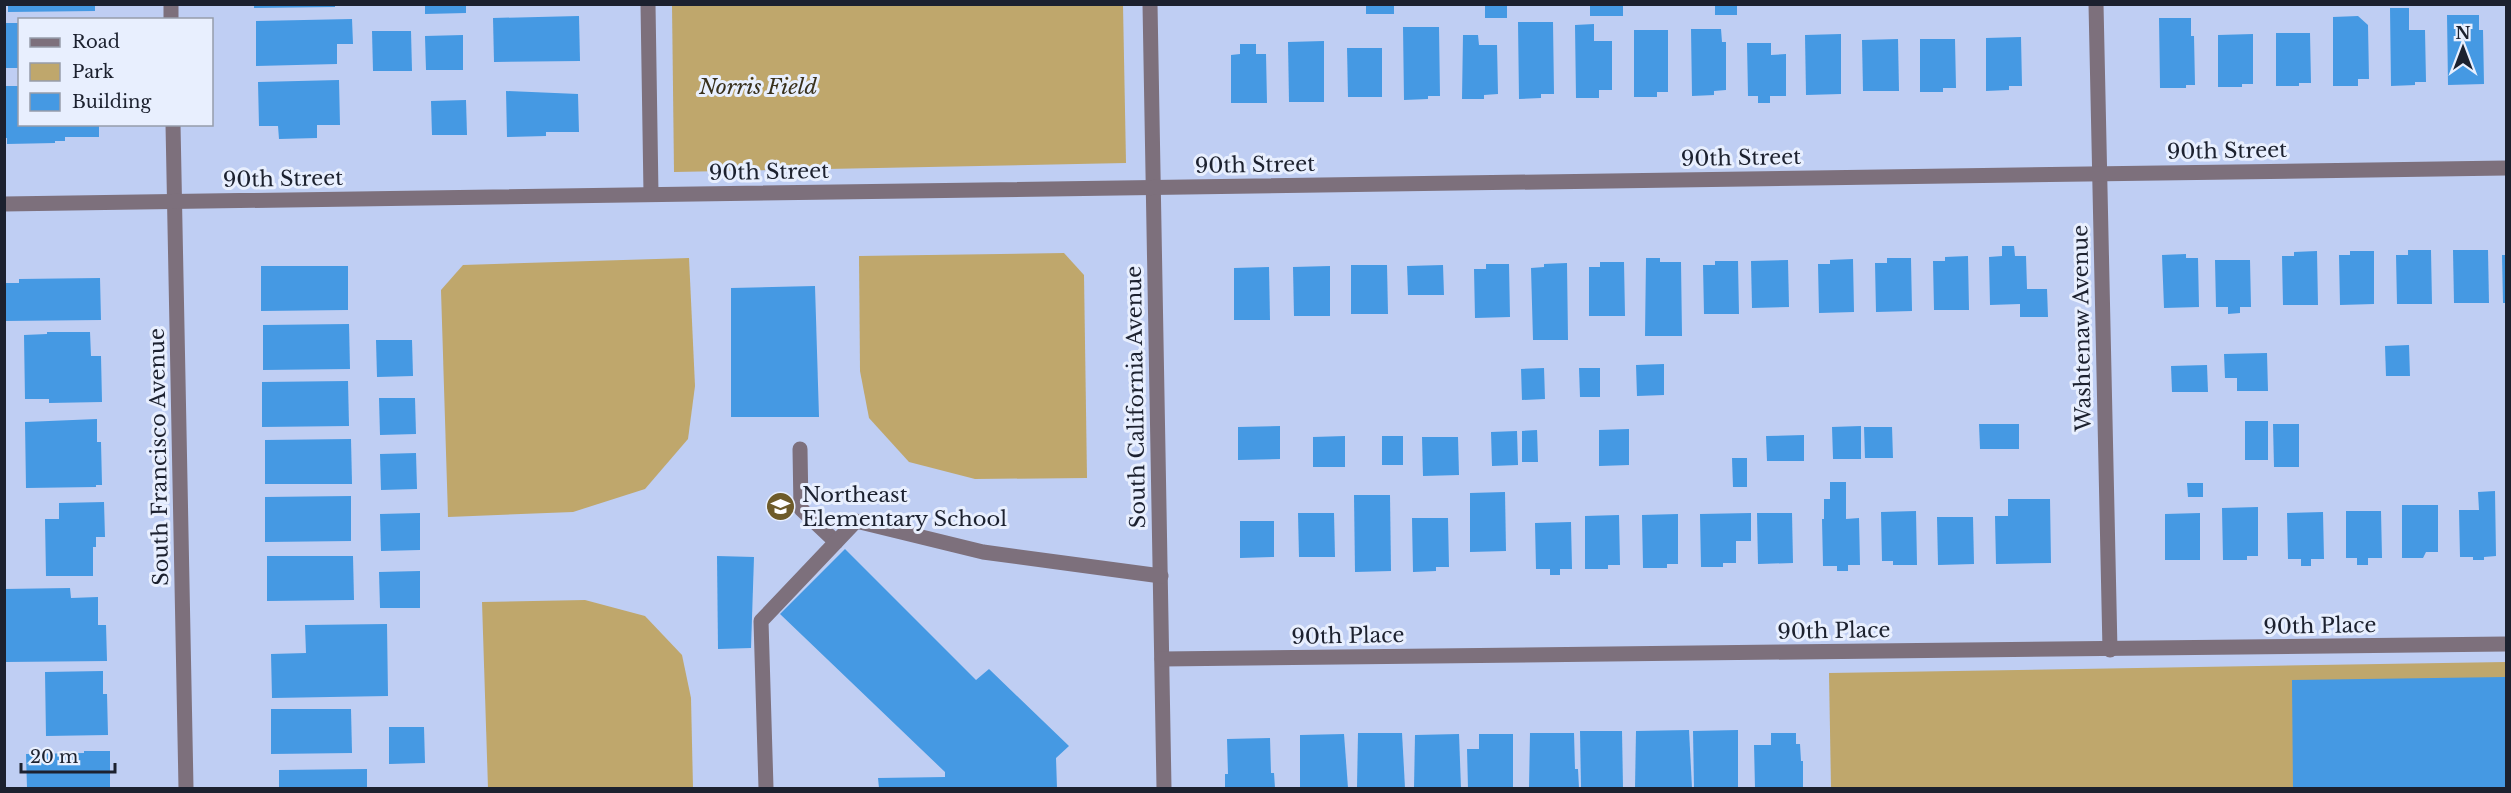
<svg xmlns="http://www.w3.org/2000/svg" width="2511" height="793" viewBox="0 0 2511 793" font-family="'Libre Baskerville',serif">
  <style>
    .green { fill: #bfa76c }
    .building { fill: #4599e3 }
    .lines { fill: none; stroke-linecap: round; stroke-linejoin: round }
    .minor { stroke: #7d707c; stroke-width: 15 }
    .labels { text-anchor: middle; stroke-width: 6; stroke-linejoin: round; paint-order: stroke }
    .park-label { font-size: 21px; font-style: italic; fill: #38301c; stroke: #e8effe }
    .street-label { font-size: 21px; fill: #1c212f; stroke: #e8effe }
    .poi-label { font-size: 21px; fill: #1c212f; stroke: #e8effe; text-anchor: start }
  </style>
  <rect width="100%" height="100%" fill="#bfcef3"/>
  <!-- green -->
  <g class="green">
    <path d="M672,5h451l3,158 -452,9z"/>
    <path d="M1064,253l20,22 3,203 -112,1 -66,-17 -40,-44 -9,-47 -1,-115z"/>
    <path d="M689,258l6,128 -7,53 -43,50 -72,23 -125,5 -7,-227 22,-25z"/>
    <path d="M585,600l60,16 37,39 9,43 2,90h-205l-6,-186z"/>
    <path d="M2506,662v126h-675l-2,-115z"/>
  </g>
  <!-- building -->
  <g class="building">
    <path d="M8,4h87v7l-87,1z"/>
    <path d="M254,4h81v3l-81,1z"/>
    <path d="M425,4h41v9l-41,1z"/>
    <rect x="1366" y="4" width="28" height="10"/>
    <rect x="1590" y="4" width="33" height="12"/>
    <rect x="1715" y="4" width="22" height="11"/>
    <rect x="1485" y="5" width="22" height="13"/>
    <path d="M2390,8h19v22h16l1,52h-11v3l-24,1z"/>
    <path d="M2447,15h32v15h4l1,54 -36,1z"/>
    <path d="M579,16l1,45 -86,1 -1,-44z"/>
    <path d="M2358,16l10,9 1,54h-11v7h-25v-69z"/>
    <path d="M2159,18h32v18h3l1,49h-9v3h-26z"/>
    <path d="M352,19l1,25h-16v20l-81,2v-45z"/>
    <path d="M1518,22h35l1,72h-13v4l-22,1z"/>
    <path d="M4,23h16v45h-15z"/>
    <path d="M1594,24v17h18v49h-13v8h-23l-1,-73z"/>
    <path d="M1403,27h36l1,69h-12v3l-24,1z"/>
    <path d="M1691,29h30l1,13h4v48l-12,1v4l-22,1z"/>
    <path d="M1634,30h34v62h-11v5h-23z"/>
    <path d="M372,31h39l1,40h-39z"/>
    <path d="M2276,33h34l1,50h-12v3h-23z"/>
    <path d="M1841,34v60l-35,1 -1,-60z"/>
    <path d="M2253,34v50h-11v3h-24v-52z"/>
    <path d="M463,35v35h-37l-1,-34z"/>
    <path d="M1463,35h15l1,10h18l1,49 -14,1v4h-22z"/>
    <path d="M2021,37l1,49h-13v4l-23,1v-53z"/>
    <path d="M1898,39l1,52h-36l-1,-51z"/>
    <path d="M1920,39h35l1,49h-13v4h-23z"/>
    <path d="M1324,41v61h-35l-1,-60z"/>
    <path d="M1747,43h24v12l15,-1v42h-16v7h-12v-7h-10z"/>
    <path d="M1240,44h16v10h10l1,49h-36v-48l9,-1z"/>
    <path d="M1347,48h35v49h-34z"/>
    <path d="M339,80l1,45h-23v13l-38,1 -1,-13h-19l-1,-44z"/>
    <path d="M6,86h14v38h79v13h-34v4h-10v2l-48,1v-6h-3z"/>
    <path d="M506,91l72,3 1,38h-33v4l-39,1z"/>
    <path d="M466,100l1,35h-35l-1,-34z"/>
    <path d="M2002,246h12l1,10h11l1,33h20l1,28h-28v-13l-30,1 -1,-48 13,-1z"/>
    <path d="M2408,250h23l1,54h-35l-1,-49h12z"/>
    <path d="M2453,250h35l1,53h-35z"/>
    <path d="M2317,251l1,54h-35l-1,-49h12v-4z"/>
    <path d="M2350,251h24v53l-34,1 -1,-50h11z"/>
    <path d="M2186,254v4h12l1,49 -35,1 -2,-53z"/>
    <path d="M2502,255h4v48h-3z"/>
    <path d="M1968,256l1,54h-35l-1,-49h12v-4z"/>
    <path d="M1646,258h14v4h21l1,74h-37z"/>
    <path d="M1887,258h24l1,53 -36,1 -1,-49h12z"/>
    <path d="M1853,259l1,53 -35,1 -1,-49h12v-4z"/>
    <path d="M1788,260l1,47 -37,1 -1,-47z"/>
    <path d="M2215,260h35l1,47h-11v6l-12,1v-7h-12z"/>
    <path d="M1715,261h23l1,53h-35l-1,-49h12z"/>
    <path d="M1600,262h24l1,54h-36v-49h11z"/>
    <path d="M1567,263l1,77h-35l-2,-72 13,-1v-3z"/>
    <path d="M1486,264h23l1,53 -35,1 -1,-49h12z"/>
    <path d="M1351,265h36l1,49h-37z"/>
    <path d="M1443,265l1,30h-36l-1,-29z"/>
    <path d="M261,266h87v44l-87,1z"/>
    <path d="M1330,266v50h-36l-1,-49z"/>
    <path d="M1269,267l1,53h-36v-52z"/>
    <path d="M100,278l1,42 -97,1v-38h15v-4z"/>
    <path d="M815,286l4,131h-88v-129z"/>
    <path d="M349,324l1,45 -87,1v-45z"/>
    <path d="M47,332h43l1,24h10l1,46 -53,1v-4h-24l-1,-64 23,-1z"/>
    <path d="M376,340h36l1,36 -36,1z"/>
    <path d="M2409,345l1,31h-24l-1,-30z"/>
    <path d="M2267,353l1,38h-31v-13h-12l-1,-24z"/>
    <path d="M1664,364v31l-27,1 -1,-31z"/>
    <path d="M2207,365l1,27h-36l-1,-26z"/>
    <path d="M1544,368l1,31 -23,1 -1,-31z"/>
    <path d="M1579,368h21v29h-20z"/>
    <path d="M348,381l1,45 -87,1v-45z"/>
    <path d="M379,398h36l1,36 -36,1z"/>
    <path d="M97,419v23h4l1,43h-6v2l-70,1 -1,-66z"/>
    <rect x="2245" y="421" width="23" height="39"/>
    <path d="M1979,424h40v25h-39z"/>
    <path d="M2273,424h26v43h-25z"/>
    <path d="M1280,426v33l-42,1v-33z"/>
    <path d="M1861,426v33h-28l-1,-32z"/>
    <path d="M1864,427h28l1,31h-28z"/>
    <path d="M1629,429v36l-30,1v-36z"/>
    <path d="M1537,430l1,32h-16v-31z"/>
    <path d="M1517,431l1,34 -26,1 -1,-34z"/>
    <path d="M1804,435v26h-37l-1,-25z"/>
    <path d="M1345,436v31h-32v-30z"/>
    <rect x="1382" y="436" width="21" height="29"/>
    <path d="M1422,437h36l1,38 -36,1z"/>
    <path d="M351,439l1,45h-87v-44z"/>
    <path d="M416,453l1,36 -36,1 -1,-36z"/>
    <path d="M1732,458h15v29h-14z"/>
    <path d="M1830,482h16v37l13,-1 1,47h-12v6h-11v-5h-14l-1,-47h2v-20h6z"/>
    <path d="M2187,483h16v14h-15z"/>
    <path d="M2495,491l1,65 -12,1v3h-11v-3h-13l-1,-47h20l-1,-18z"/>
    <path d="M1505,492l1,59 -36,1v-59z"/>
    <path d="M1354,495h36l1,76 -36,1z"/>
    <path d="M351,496v45l-86,1v-45z"/>
    <path d="M2008,499h42l1,64 -55,1 -1,-48h13z"/>
    <path d="M104,502l1,35h-9v10h-3v29h-47l-1,-57h14v-16z"/>
    <path d="M2402,505h36v47h-12l-3,6h-21z"/>
    <path d="M2258,507v49h-11v4h-24l-1,-52z"/>
    <path d="M1916,511l1,54h-24v-4h-11l-1,-49z"/>
    <path d="M2346,511h35l1,47h-14v7h-11v-7h-11z"/>
    <path d="M2323,512l1,47h-13v7h-10v-7h-13l-1,-46z"/>
    <path d="M420,513v37l-39,1 -1,-37z"/>
    <path d="M1298,513h36l1,44h-36z"/>
    <path d="M1751,513v28h-15v22h-13v4h-22l-1,-53z"/>
    <path d="M1757,513h35l1,50 -35,1z"/>
    <path d="M2200,513v47h-35v-46z"/>
    <path d="M1678,514v50h-11v4h-24l-1,-53z"/>
    <path d="M1619,515l1,50h-12v4h-23v-53z"/>
    <path d="M1937,517h36l1,47 -36,1z"/>
    <path d="M1412,518h36l1,49h-13v4l-23,1z"/>
    <path d="M1240,521h34v36l-34,1z"/>
    <path d="M1571,522l1,47h-12v6h-10v-6h-14l-1,-46z"/>
    <path d="M845,549l131,131 13,-11 80,77 -13,12 1,30h-178l-1,-10 67,-1v-5l-165,-158z"/>
    <path d="M267,556h86l1,44 -87,1z"/>
    <path d="M717,556l37,1 -3,91 -33,1z"/>
    <path d="M420,571v37h-40l-1,-36z"/>
    <path d="M70,588l1,10 27,-1v28h8l1,36 -101,1 -2,-73z"/>
    <path d="M387,624l1,72 -116,2 -1,-44 35,-1 -1,-28z"/>
    <path d="M103,671v23h4l1,41 -62,1 -1,-64z"/>
    <path d="M2506,677v111h-213l-1,-108z"/>
    <path d="M271,709h80l1,44 -81,1z"/>
    <path d="M389,727h35l1,36 -36,1z"/>
    <path d="M1689,730l3,58h-57l1,-57z"/>
    <path d="M1738,730v58h-44l-1,-57z"/>
    <path d="M1580,731h42l1,57h-42z"/>
    <path d="M1358,733h44l3,55h-48z"/>
    <path d="M1530,733h44l1,36h3l1,19h-50z"/>
    <path d="M1771,733h25v11h4l1,17h2v27h-48l-1,-43h17z"/>
    <path d="M1344,734l4,54h-48v-53z"/>
    <path d="M1459,734l2,54h-47l1,-53z"/>
    <path d="M1479,734h34v54h-45l-1,-39h12z"/>
    <path d="M1270,738l1,35h3l1,15h-50v-14h3l-1,-35z"/>
    <path d="M84,751h26v37h-83l-1,-34 58,-1z"/>
    <path d="M367,769v19h-88v-18z"/>
  </g>
  <g class="lines">
    <!-- minor -->
    <g class="minor">
      <path d="M171,4v16"/>
      <path d="M648,4l3,190"/>
      <path d="M1150,4l14,784"/>
      <path d="M2096,4l14,646"/>
      <path d="M173,124l13,664"/>
      <path d="M4,204l2502,-36"/>
      <path d="M800,449l1,60 35,33"/>
      <path d="M1162,659l1344,-15"/>
      <path d="M766,788l-5,-167 95,-100 127,31 178,24"/>
    </g>
  </g>
  <!-- icons -->
  <defs>
    <symbol id="school-disc" viewBox="-11 -11 22 22"><circle r="9.5" fill="#6e5b29" stroke="#e8effe"/><path d="M0-5L7-2L0 1L-7-2ZM-4 1L0 2.5L4 1V4Q0 6-4 4Z" fill="#fff"/></symbol>
  </defs>
  <g fill-rule="evenodd">
    <use href="#school-disc" x="764" y="490" width="33" height="33"/>
  </g>
  <g class="labels">
    <!-- park labels -->
    <g class="park-label">
      <text x="758" y="94">Norris Field</text>
    </g>
    <!-- street labels -->
    <g class="street-label">
      <text transform="translate(2227 151) rotate(-1)" y="7">90th Street</text>
      <text transform="translate(1741 158) rotate(-1)" y="7">90th Street</text>
      <text transform="translate(1255 165) rotate(-1)" y="7">90th Street</text>
      <text transform="translate(769 172) rotate(-1)" y="7">90th Street</text>
      <text transform="translate(283 179) rotate(-1)" y="7">90th Street</text>
      <text transform="translate(2082 328) rotate(-91)" y="7">Washtenaw Avenue</text>
      <text transform="translate(1136 397) rotate(-91)" y="7">South California Avenue</text>
      <text transform="translate(159 457) rotate(-91)" y="7">South Francisco Avenue</text>
      <text transform="translate(2320 626) rotate(-1)" y="7">90th Place</text>
      <text transform="translate(1834 631) rotate(-1)" y="7">90th Place</text>
      <text transform="translate(1348 636) rotate(-1)" y="7">90th Place</text>
    </g>
    <!-- poi labels -->
    <g class="poi-label">
      <text x="802" y="502">Northeast<tspan x="802" dy="24">Elementary School</tspan></text>
    </g>
  </g>
  <!-- border -->
  <rect width="2511" height="793" fill="none" stroke="#1c212f" stroke-width="12"/>
  <!-- legend -->
  <rect x="18" y="18" width="195" height="108" fill="#e8effe" stroke="#969dab" stroke-width="1.5"/>
  <rect x="30" y="38" width="30" height="9" fill="#7d707c" stroke="#969dab" stroke-width="1.5"/>
  <text x="72" y="48" font-size="18" fill="#1c212f">Road</text>
  <rect x="30" y="63" width="30" height="18" fill="#bfa76c" stroke="#969dab" stroke-width="1.5"/>
  <text x="72" y="78" font-size="18" fill="#1c212f">Park</text>
  <rect x="30" y="93" width="30" height="18" fill="#4599e3" stroke="#969dab" stroke-width="1.5"/>
  <text x="72" y="108" font-size="18" fill="#1c212f">Building</text>
  <!-- north arrow -->
  <g transform="translate(2463 48)" stroke="#e8effe" stroke-width="4.5" paint-order="stroke">
  <path d="M0-4.5L10 22L0 15L-10 22Z" fill="#1c212f"/>
  <text y="-9" font-size="16" font-weight="bold" text-anchor="middle" fill="#1c212f">N</text>
  </g>
  <!-- scale -->
  <path d="M21 763v9h94v-9" fill="none" stroke="#1c212f" stroke-width="3"/>
  <text x="30" y="763" font-size="18" fill="#1c212f" stroke="#e8effe" stroke-width="4.5" paint-order="stroke">20 m</text>
</svg>
